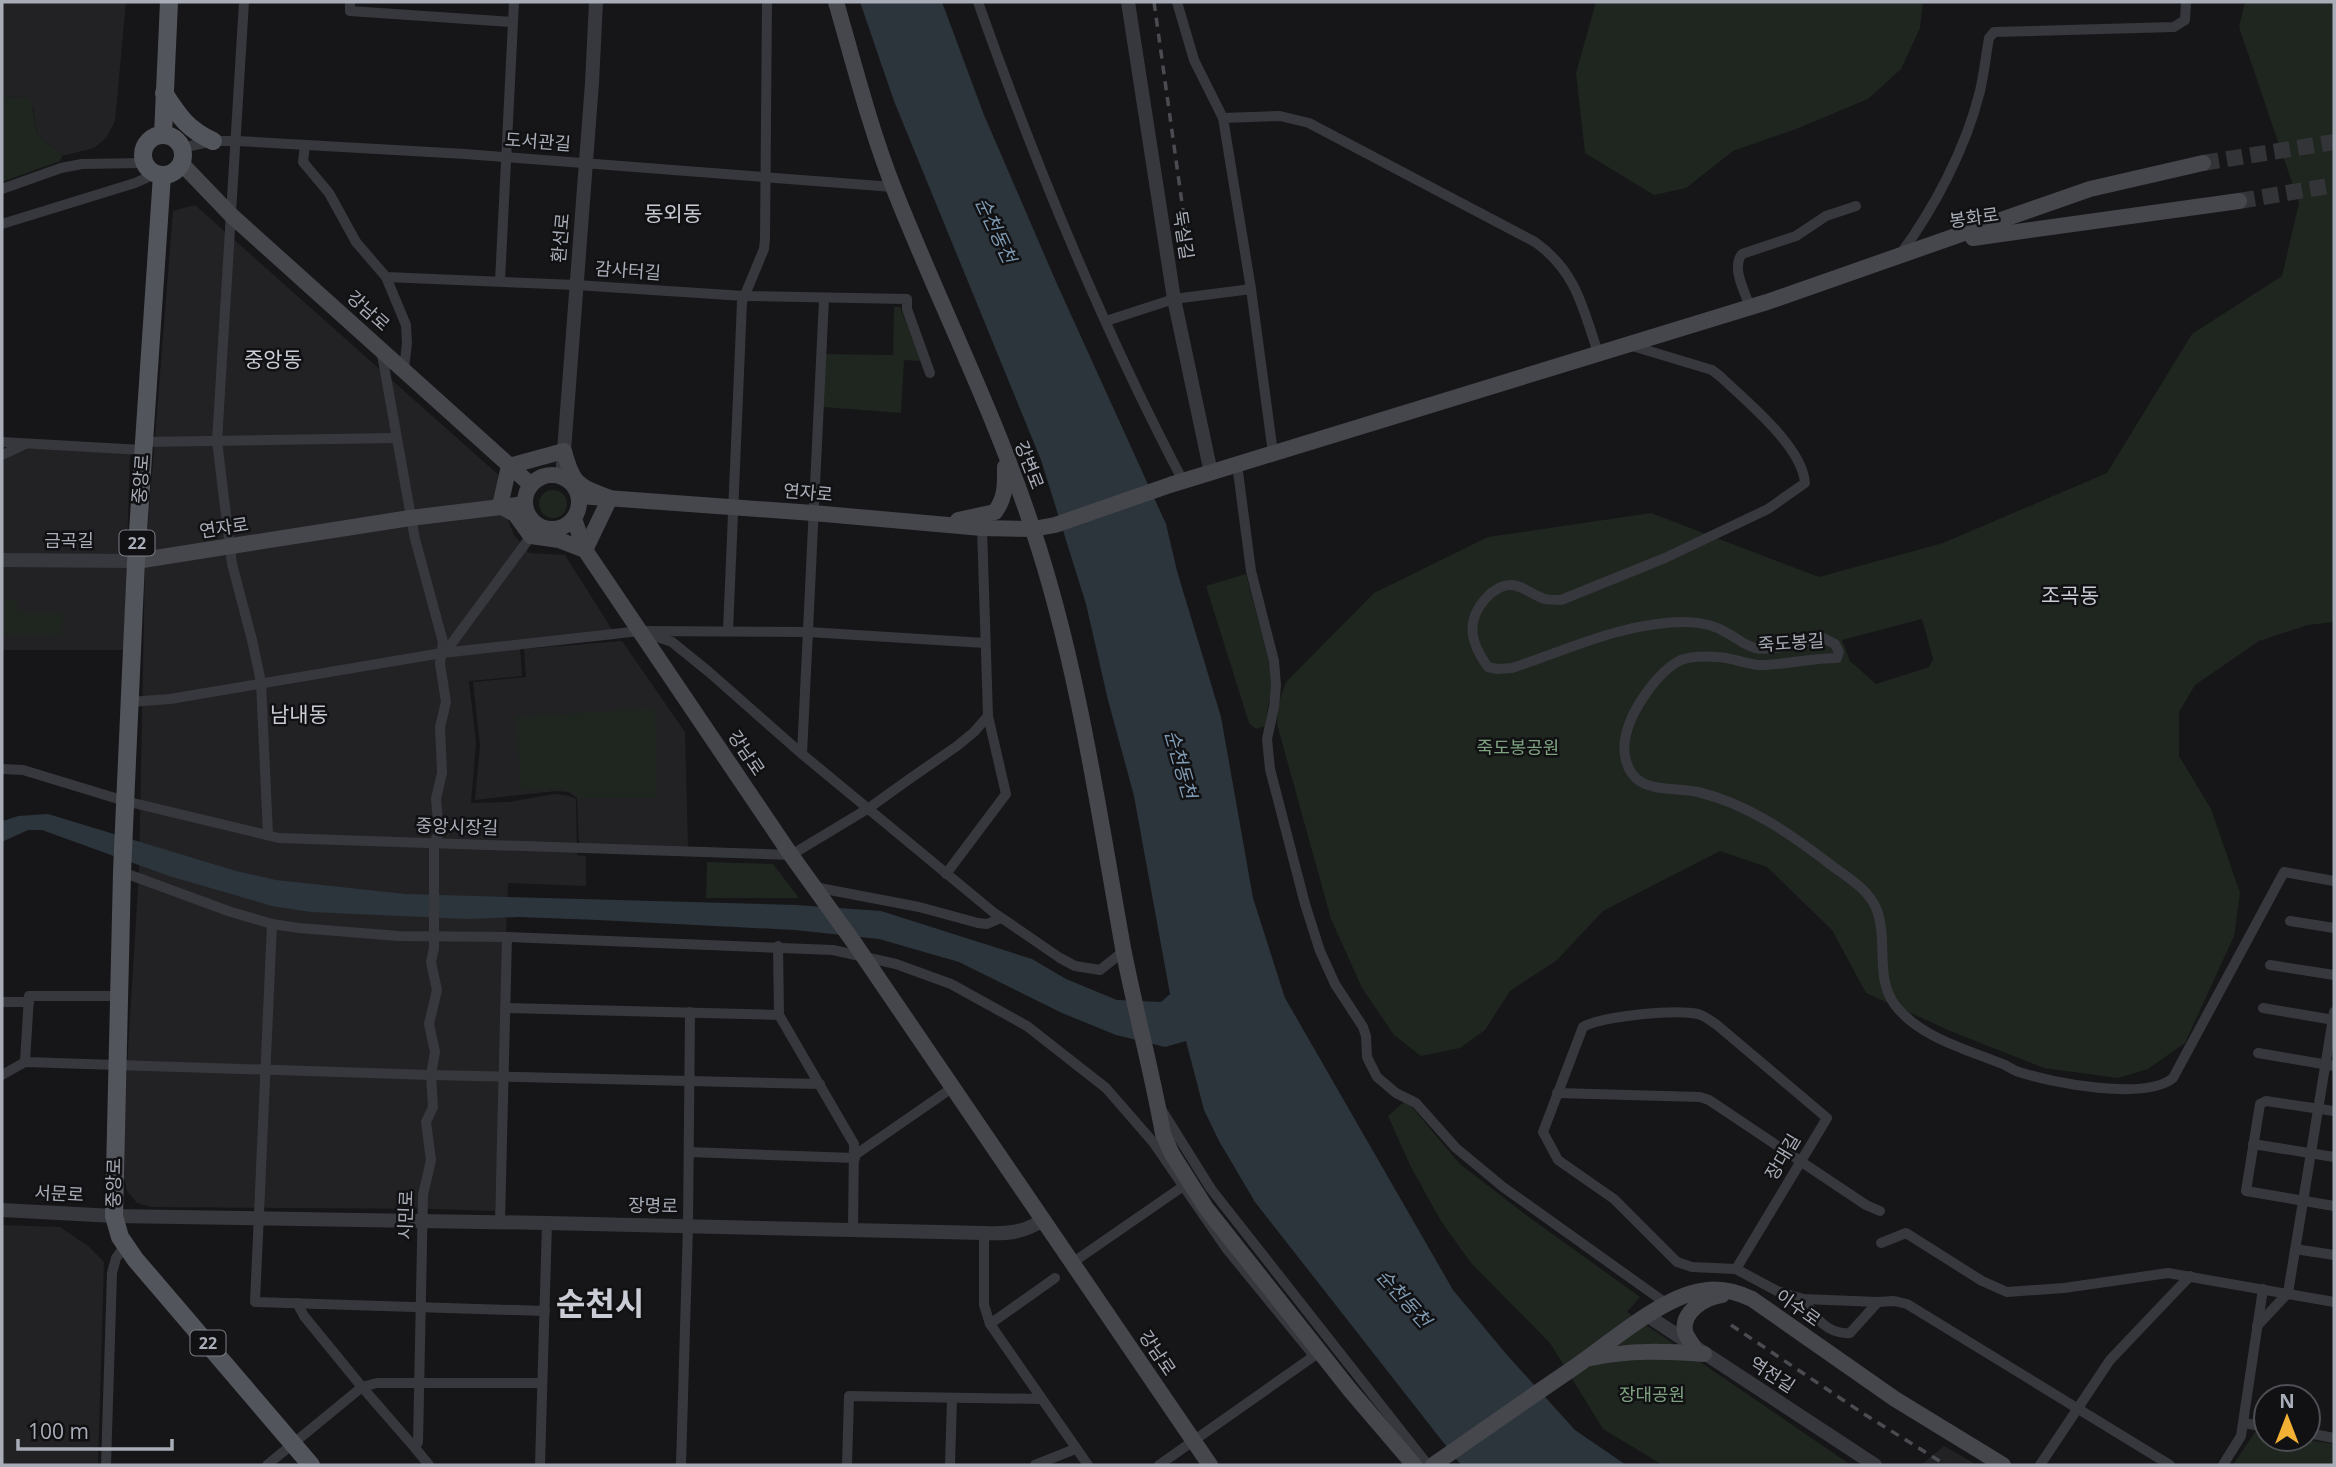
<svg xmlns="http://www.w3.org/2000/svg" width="2336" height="1467" viewBox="0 0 2336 1467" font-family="'Open Sans','Noto Sans KR',sans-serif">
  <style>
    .built { fill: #222225 }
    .green { fill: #1e261f; fill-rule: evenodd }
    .water { fill: #2c353c }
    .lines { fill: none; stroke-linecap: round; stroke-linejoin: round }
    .secondary-tunnel { stroke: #333438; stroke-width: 16; stroke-dasharray: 16 8; stroke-linecap: butt }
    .minor { stroke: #37383d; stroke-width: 10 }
    .tertiary { stroke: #37383d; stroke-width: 14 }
    .secondary { stroke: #45474d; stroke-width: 16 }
    .primary { stroke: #53555c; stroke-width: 18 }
    .rail { stroke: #4a4c52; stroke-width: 3.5; stroke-dasharray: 9 7; stroke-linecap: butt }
    .labels { text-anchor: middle; stroke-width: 5; stroke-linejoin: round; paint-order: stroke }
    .shield { fill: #111113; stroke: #7b7e86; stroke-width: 2 }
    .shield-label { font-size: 16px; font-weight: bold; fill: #a8adb8 }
    .street-label { font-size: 18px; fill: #a8adb8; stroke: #111113 }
    .park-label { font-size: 18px; fill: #7fa381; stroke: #111113 }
    .water-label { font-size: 19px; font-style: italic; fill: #7f9bb3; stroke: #111113 }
    .quarter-label { font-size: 21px; fill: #c9ccd4; stroke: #111113 }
    .town-label { font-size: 32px; font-weight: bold; fill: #c9ccd4; stroke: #111113 }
  </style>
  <rect width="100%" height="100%" fill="#161618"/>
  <!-- built -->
  <g class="built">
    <path d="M2,2h124l-11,119 -9,17 -12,10 -32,8 -25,-22 -4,-26 -6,-10 -25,-1z"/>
    <path d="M195,205l307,273 4,37 8,20 15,18 36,2 53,84 -98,8 2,29 -53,5 7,62 -5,60 38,-1 45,-8 12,1 10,4 1,56 9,1v30l-78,-3 -13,328 -60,-2 -284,-2 -14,-4 -10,-12 -6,-27 18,-293 6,-310 28,-350z"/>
    <path d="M31,448l99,6 -6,196h-122v-190z"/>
    <path d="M622,641l63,91 3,115 -109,-2 -2,-47 -9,-6 -12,-1 -81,9 5,-55 -7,-63 53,-5 -2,-28z"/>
    <path d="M2,1225l58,2 28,19 16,16 -6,203h-96z"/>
    <path d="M1944,1446l33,19h-56z"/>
  </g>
  <!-- green -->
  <g class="green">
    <path d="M1596,2h327l-3,26 -19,41 -33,30 -72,30 -63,22 -47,37 -32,7 -69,-42 -9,-80z"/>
    <path d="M2245,2h89v620l-26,3 -49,16 -64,44 -16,27v44l32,53 29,84 -6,43 -49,107 -37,26 -30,9 -74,-10 -89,-35 -89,-40 -34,-63 -65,-63 -47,-16 -117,60 -46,49 -47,31 -25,39 -25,18 -39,8 -27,-21 -32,-47 -31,-69 -54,-195 1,-20 8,-22 88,-89 114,-56 163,-24 168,64 124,-34 164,-70 85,-139 90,-58 17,-73 -60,-176zM1922,619l11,40 -4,8 -53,17 -26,-23 -8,-21z"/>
    <path d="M2,97l25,1 4,3 6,33 25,22 -2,5 -58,21z"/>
    <path d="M894,307h6l22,54 -18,-1 -3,53 -78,-6 2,-53 68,1z"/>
    <circle cx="553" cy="504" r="14"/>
    <path d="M1246,574l27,103 -8,49 -9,3 -7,-6 -43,-137z"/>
    <path d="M2,600h15v12l46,1 -1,23 -60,-1z"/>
    <path d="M655,708l1,90h-75c-15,-14 -40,-9 -60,-8l-5,-73z"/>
    <path d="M707,862l66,2 26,34h-93z"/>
    <path d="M1406,1100l54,64 66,51 114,82 -13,15 224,153h-188l-60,-36 -53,-86 -79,-80 -30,-42 -30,-54 -23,-51z"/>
    <path d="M2255,1432l11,2v5h34l34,5v21h-101z"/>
  </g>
  <!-- water -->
  <path class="water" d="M860,2h82l42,113 73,169 109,240 11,47 44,146 32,181 32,100 168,292 54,65 68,75 51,35h-165l-206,-263 -36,-61 -15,-31 -18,-69 -21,6 -49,-12 -54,-22 -103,-51 -80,-23 -84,-9 -197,-10 -79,-3 -51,2 -157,-7 -39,-6 -103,-30 -127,-46h-14l-26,12 1,-21 15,-5 30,-2 188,57 40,9 129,14 391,11 85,6 151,48 34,20 51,21 44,2 9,-8 -36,-198 -26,-96 -22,-96 -45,-144 -147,-359z"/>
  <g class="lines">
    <!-- secondary-tunnel -->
    <g class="secondary-tunnel">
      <path d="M2203,163l131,-21"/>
      <path d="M2239,201l95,-16"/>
    </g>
    <!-- minor -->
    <g class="minor">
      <path d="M244,2l-27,439 15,123 20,76 9,42 7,153"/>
      <path d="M350,2v9l162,11"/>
      <path d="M978,2c58,164 124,325 205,479"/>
      <path d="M1177,2l17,58 29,58 28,171 22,164"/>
      <path d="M1223,118l57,-2 29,7 226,119c41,29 48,66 63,111"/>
      <path d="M305,145l-2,17 26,31 27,49 30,35 20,48 1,18 -3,26"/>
      <path d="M182,148l31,-7h24l228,13 428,33"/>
      <path d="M2,189l59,-21 21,-4 62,-1"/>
      <path d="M2,224l133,-41 20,-9"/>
      <path d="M1899,256c35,-47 67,-108 81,-165 4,-17 6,-36 9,-53l5,-6 180,-5 11,-7 1,-18"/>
      <path d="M386,277l190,8 168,11 163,3v10l23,64"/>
      <path d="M500,281l14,-279"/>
      <path d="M824,299l-22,455 191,158 67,46 15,8 25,4 24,-19"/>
      <path d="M1750,307c-5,-15 -19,-39 -8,-53l54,-18 30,-20 30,-10"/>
      <path d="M1106,321l68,-22 77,-10"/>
      <path d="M1629,345l83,25 9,7c26,25 81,69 84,106l-37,26 -103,49 -104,42c-5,0 -12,0 -16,-1 -12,-3 -23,-15 -36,-14 -7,0 -14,5 -19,9 -25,24 -21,47 -2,73l9,2 15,-1c58,-19 112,-46 174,-46 14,0 30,4 41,11 10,5 17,12 28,15 23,4 46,-8 68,-10l12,6 4,8 -2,6c-26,0 -52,7 -78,7 -14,-1 -28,-8 -42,-8 -11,-1 -25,-1 -36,3 -23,11 -50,50 -55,75 -4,16 -1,37 15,47 16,9 39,6 57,10 50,12 93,42 133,73 16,12 37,24 45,43 13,31 -2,69 19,97 25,33 74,45 110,60 4,2 9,6 14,7 34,11 126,29 154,6l111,-206 50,9"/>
      <path d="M381,349l34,190 28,103 -3,22 6,38 -6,25 2,46 -6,26 3,33 -5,11v105l-3,14 6,28 -8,34 6,28 -4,23 2,32 -7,15 5,38 -8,35 -5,247 -3,6 14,17"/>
      <path d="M2,442l140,8"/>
      <path d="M143,442l252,-4"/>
      <path d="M2,455l24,-11"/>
      <path d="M1237,464l14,107 23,90 2,24 -2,22 -7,32 3,30 35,135 15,47 15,33 28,43 3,9 1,21 10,20 19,16 20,10 40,45 47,39 164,117"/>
      <path d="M728,631l14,-329 22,-53 1,-10 2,-237"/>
      <path d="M649,634l23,8 37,30 93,82"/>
      <path d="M442,653l10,-10 79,-107 10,-9"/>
      <path d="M130,702l40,-3 272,-46 198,-22 168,1 177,11"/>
      <path d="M2,769l21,1 102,31 154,37 512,17 78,-47 39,-28 49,-34 17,-14 14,-16 -6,-188"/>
      <path d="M122,872l109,40 41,12 27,4 100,8 108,1 326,13 63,14 55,20 76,42 79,62 47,54 73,106 85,104"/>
      <path d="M946,874l60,-80 -18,-78"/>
      <path d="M814,887l105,20 59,16 9,1 14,-6"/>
      <path d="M2290,921l44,7"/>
      <path d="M272,924l-17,378 290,9"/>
      <path d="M778,946l1,69 75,129 -1,87"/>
      <path d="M2270,965l64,10"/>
      <path d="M2,1002h27"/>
      <path d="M505,1008l274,7"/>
      <path d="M2263,1008l71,12"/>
      <path d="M2258,1053l76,13"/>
      <path d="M25,1062l4,-66h90"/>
      <path d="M2,1075l23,-13 406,13 389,9"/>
      <path d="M1557,1093l143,4 9,3 157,105 14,6"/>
      <path d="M1161,1109l50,80 217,276"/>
      <path d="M2334,1111l-68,-10 -6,3 -14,87 88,15"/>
      <path d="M2253,1144l81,13"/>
      <path d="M689,1152l166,6"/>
      <path d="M855,1155l97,-67"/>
      <path d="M500,1222l7,-285"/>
      <path d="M984,1233v72l6,19 98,141"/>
      <path d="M1881,1243l25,-10 76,48 25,11 57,-4 104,-15 166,29"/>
      <path d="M2295,1249l39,6"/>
      <path d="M1072,1263l110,-76"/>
      <path d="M1736,1269l91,-151 -110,-93c-6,-4 -12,-9 -19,-11 -22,-5 -96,2 -115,13l-40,105 15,28 56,39 63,63 15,5 44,2 41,22 26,8 75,3 16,-1 13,3 263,161"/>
      <path d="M1803,1299c11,17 24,36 47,34l28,-31"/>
      <path d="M297,1303l7,13 58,71 53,61"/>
      <path d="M990,1324l65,-46"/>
      <path d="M2257,1326l31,-33 46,-281"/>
      <path d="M2244,1423l22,4"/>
      <path d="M2308,1433l26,5"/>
      <path d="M106,1465l6,-192 4,-15 9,-12"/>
      <path d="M267,1465l95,-78 15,-4h165"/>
      <path d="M540,1465l7,-242"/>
      <path d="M681,1465l7,-239 2,-214"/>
      <path d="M847,1465l2,-69 192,3"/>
      <path d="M950,1465l2,-67"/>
      <path d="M1035,1465l40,-16"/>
      <path d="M1159,1465l155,-109"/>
      <path d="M2040,1465l70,-105 80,-84"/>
      <path d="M2223,1465l18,-29 22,-147"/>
    </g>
    <!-- tertiary -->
    <g class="tertiary">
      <path d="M1128,2l46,297 37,174"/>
      <path d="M562,477l30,-394 4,-81"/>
      <path d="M2,560l134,1"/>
      <path d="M2,1210l112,6 433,7 437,10c23,1 39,0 59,-13"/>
      <path d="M1648,1316l227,149"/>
    </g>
    <!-- secondary -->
    <g class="secondary">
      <path d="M836,2c18,62 34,126 58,187 45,114 101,224 139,341 45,135 65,278 90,418 12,62 29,123 40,186l9,20 34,54 144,182 64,75"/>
      <path d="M181,163l50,52 300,270"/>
      <path d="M1973,238l266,-37"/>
      <path d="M564,451c9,34 14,35 46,47l-25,52 -26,-10 -28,-4 -16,-22 -15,-8 9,-40z"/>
      <circle cx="552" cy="502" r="27"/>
      <path d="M579,496l234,17 169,15 51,1 22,-4 115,-40 597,-183 323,-113 113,-26"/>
      <path d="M574,519l11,31 206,305 64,89 355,521"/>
      <path d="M958,520l37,-8c11,-15 10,-27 10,-45"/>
      <path d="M136,561l274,-43 115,-14"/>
      <path d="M1694,1347c-3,-4 -7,-10 -9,-15 -4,-20 20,-35 37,-37"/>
      <path d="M1591,1358c39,-8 74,-7 113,-4"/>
      <path d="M1433,1465c45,-31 90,-63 136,-94 35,-23 90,-73 132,-80 18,-4 34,0 51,8l143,100 108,66"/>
    </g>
    <!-- primary -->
    <g class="primary">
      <path d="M164,93c15,23 23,36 49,48"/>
      <path d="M163,135l6,-133"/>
      <circle cx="163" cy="155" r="20"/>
      <path d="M162,175l-26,386 -14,311 -8,344 6,21 15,22 176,206"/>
    </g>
    <!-- rail -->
    <g class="rail">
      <path d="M1154,2l33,237"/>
      <path d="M1731,1325l133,89 82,51"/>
    </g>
  </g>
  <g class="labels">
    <!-- shield labels -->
    <g class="shield">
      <rect x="119.5" y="530.5" width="35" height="25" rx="5"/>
      <rect x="190.5" y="1330.5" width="35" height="25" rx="5"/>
    </g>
    <g class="shield-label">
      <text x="137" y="549">22</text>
      <text x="208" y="1349">22</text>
    </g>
    <!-- street labels -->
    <g class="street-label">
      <text transform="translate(538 142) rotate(4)" y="6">도서관길</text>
      <text transform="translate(1974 218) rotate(-8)" y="6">봉화로</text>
      <text transform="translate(1183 235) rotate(81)" y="6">둑실길</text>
      <text transform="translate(561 238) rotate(-85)" y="6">환선로</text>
      <text transform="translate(628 271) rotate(4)" y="6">감사터길</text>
      <text transform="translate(368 311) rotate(42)" y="6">강남로</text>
      <text transform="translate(1029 465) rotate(69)" y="6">강변로</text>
      <text transform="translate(141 479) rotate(-86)" y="6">중앙로</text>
      <text transform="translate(808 493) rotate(5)" y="6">연자로</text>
      <text transform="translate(224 528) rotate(-9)" y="6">연자로</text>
      <text x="69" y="547">금곡길</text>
      <text transform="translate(1791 643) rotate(-4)" y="6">죽도봉길</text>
      <text transform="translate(746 753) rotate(56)" y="6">강남로</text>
      <text transform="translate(457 827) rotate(2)" y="6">중앙시장길</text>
      <text transform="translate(1783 1157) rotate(-59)" y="6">장대길</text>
      <text transform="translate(114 1183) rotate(-89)" y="6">중앙로</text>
      <text transform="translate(59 1194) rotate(3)" y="6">서문로</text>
      <text transform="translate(653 1206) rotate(1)" y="6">장명로</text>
      <text transform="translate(406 1215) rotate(-88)" y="6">시민로</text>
      <text transform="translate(1798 1308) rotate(35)" y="6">이수로</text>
      <text transform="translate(1157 1353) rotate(56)" y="6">강남로</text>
      <text transform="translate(1772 1375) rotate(33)" y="6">역전길</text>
    </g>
    <!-- park labels -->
    <g class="park-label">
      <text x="1518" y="754">죽도봉공원</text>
      <text x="1652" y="1401">장대공원</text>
    </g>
    <!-- water labels -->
    <g class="water-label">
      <text transform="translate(996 230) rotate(65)" y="7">순천동천</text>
      <text transform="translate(1181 764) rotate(74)" y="7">순천동천</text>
      <text transform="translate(1404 1298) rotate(48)" y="7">순천동천</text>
    </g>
    <!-- quarter labels -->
    <g class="quarter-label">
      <text x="673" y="221">동외동</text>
      <text x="273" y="367">중앙동</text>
      <text x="2070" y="603">조곡동</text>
      <text x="299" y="722">남내동</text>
    </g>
    <!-- town labels -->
    <g class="town-label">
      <text x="600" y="1315">순천시</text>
    </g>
  </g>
  <!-- border -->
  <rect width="2336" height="1467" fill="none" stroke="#a8adb8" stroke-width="7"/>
  <!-- north arrow -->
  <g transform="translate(2287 1418)"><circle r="33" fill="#111113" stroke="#4d4f55" stroke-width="2"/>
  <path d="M0-5L12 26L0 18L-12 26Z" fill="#f2b134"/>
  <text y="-10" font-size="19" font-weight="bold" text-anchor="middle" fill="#a8adb8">N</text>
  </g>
  <!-- scale -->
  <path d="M18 1439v10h154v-10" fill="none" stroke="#a8adb8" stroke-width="3.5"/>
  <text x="28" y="1439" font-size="21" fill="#a8adb8" stroke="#111113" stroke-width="5" paint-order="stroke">100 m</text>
</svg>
